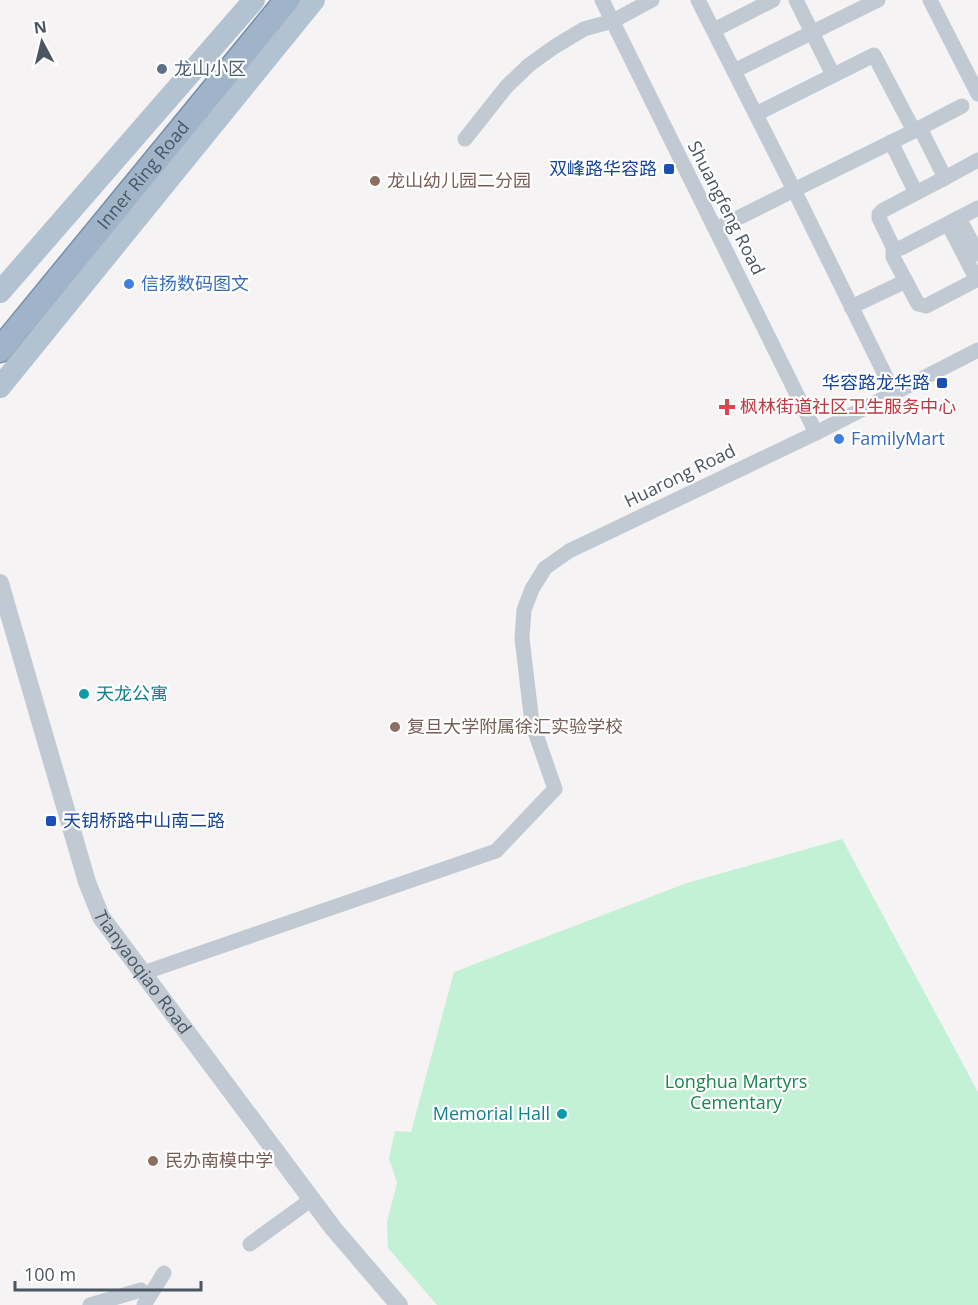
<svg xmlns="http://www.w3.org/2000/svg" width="978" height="1305" viewBox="0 0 978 1305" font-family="'Open Sans','Noto Sans SC',sans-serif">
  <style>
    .green { fill: #c3f1d5 }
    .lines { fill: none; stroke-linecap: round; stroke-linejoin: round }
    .trunk-casing { stroke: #7690ad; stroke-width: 27 }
    .minor { stroke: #c1cad2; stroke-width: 15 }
    .tertiary { stroke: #c1cad2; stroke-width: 18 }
    .primary { stroke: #b3c2d1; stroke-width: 22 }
    .trunk { stroke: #9fb4c9; stroke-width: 24 }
    .service-dot { fill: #5c6f8a; stroke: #fff; stroke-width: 2 }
    .transit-dot { fill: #1a4fb4; stroke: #fff; stroke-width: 2 }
    .education-dot { fill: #8d6e63; stroke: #fff; stroke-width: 2 }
    .shop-dot { fill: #3f7fe0; stroke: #fff; stroke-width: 2 }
    .health-dot { fill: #e0444e; stroke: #fff; stroke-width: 2 }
    .culture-dot { fill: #0f9aa8; stroke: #fff; stroke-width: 2 }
    .labels { text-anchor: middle; stroke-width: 4.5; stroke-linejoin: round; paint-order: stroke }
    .service-label { font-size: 18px; fill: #4e5e75; stroke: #fff; text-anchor: start }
    .transit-label { font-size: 18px; fill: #164399; stroke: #fff; text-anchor: end }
    .street-label { font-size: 18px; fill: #4a5661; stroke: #fff }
    .education-label { font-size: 18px; fill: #785e54; stroke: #fff; text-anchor: start }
    .shop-label { font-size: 18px; fill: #366cbe; stroke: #fff; text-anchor: start }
    .health-label { font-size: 18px; fill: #be3a42; stroke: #fff; text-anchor: start }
    .culture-label { font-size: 18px; fill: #0d838f; stroke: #fff; text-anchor: start }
    .park-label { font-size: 18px; fill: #17864f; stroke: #fff }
  </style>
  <rect width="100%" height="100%" fill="#f5f3f3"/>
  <!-- green -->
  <path class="green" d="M842,839l136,253v213h-541l-49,-57 -1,-26 10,-39 -8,-25 6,-27 16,1 43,-160 233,-89z"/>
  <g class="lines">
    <defs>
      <g id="trunk">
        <path id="s2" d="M0,350l287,-350"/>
      </g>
    </defs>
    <!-- trunk casing -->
    <use href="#trunk" class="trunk-casing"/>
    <!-- minor -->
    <g class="minor">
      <path d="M602,0l214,433"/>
      <path d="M698,0l96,190 -78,39"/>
      <path d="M796,0l37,75"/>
      <path d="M930,0l48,94"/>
      <path d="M714,30l59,-30"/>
      <path d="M734,71l144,-71"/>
      <path d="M756,114l118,-59 40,76 -120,59 100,203"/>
      <path d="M914,131l48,-25"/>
      <path d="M465,139l42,-53 22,-21 25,-18 30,-18 29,-8 39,-21"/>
      <path d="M891,142l25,51 29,-15 -25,-50"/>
      <path d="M945,178l33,-18"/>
      <path d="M916,193l-34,18 -3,3v4l14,29 4,2 4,-1 77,-40"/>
      <path d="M959,218l19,36"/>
      <path d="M948,224l29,56"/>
      <path d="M893,247v10l25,47 8,2 52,-27"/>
      <path d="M851,307l55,-26"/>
      <path d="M143,973l353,-122 59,-62 -23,-66 -10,-85 2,-28 8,-21 13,-21 24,-17 247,-118 162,-83"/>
      <path d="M250,1244l62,-45"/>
      <path d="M90,1305l51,-15"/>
      <path d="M144,1305l20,-32"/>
    </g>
    <!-- tertiary -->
    <path class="tertiary" id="s1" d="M0,583l87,299 14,35 232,311 66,77"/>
    <!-- primary -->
    <g class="primary">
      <path d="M0,292l254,-292"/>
      <path d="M0,387l314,-387"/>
    </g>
    <!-- trunk -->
    <use href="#trunk" class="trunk"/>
  </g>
  <!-- markers -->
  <circle class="service-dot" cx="162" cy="69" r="6"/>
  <g class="transit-dot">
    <rect x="663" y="163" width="12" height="12" rx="3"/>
    <rect x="936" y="377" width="12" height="12" rx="3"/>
    <rect x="45" y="815" width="12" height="12" rx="3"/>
  </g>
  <g class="education-dot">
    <circle cx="375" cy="181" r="6"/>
    <circle cx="395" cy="727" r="6"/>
    <circle cx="153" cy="1161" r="6"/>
  </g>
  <g class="shop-dot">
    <circle cx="129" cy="284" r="6"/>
    <circle cx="839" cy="439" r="6"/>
  </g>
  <path class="health-dot" d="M724 398h6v6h6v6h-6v6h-6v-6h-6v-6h6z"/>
  <g class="culture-dot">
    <circle cx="84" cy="694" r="6"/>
    <circle cx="562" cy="1114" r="6"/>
  </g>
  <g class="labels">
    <!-- service labels -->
    <g class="service-label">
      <text x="174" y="75">龙山小区</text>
    </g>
    <!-- transit labels -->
    <g class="transit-label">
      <text x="657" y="175">双峰路华容路</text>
      <text x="930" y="389">华容路龙华路</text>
      <text x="63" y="827" text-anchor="start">天钥桥路中山南二路</text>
    </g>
    <!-- street labels -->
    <g class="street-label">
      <text dy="6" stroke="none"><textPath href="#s2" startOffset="226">Inner Ring Road</textPath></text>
      <text transform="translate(726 208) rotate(63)" y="6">Shuangfeng Road</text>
      <text transform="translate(680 476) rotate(-26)" y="6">Huarong Road</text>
      <text dy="6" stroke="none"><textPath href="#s1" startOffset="418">Tianyaoqiao Road</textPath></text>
    </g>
    <!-- education labels -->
    <g class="education-label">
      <text x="387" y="187">龙山幼儿园二分园</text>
      <text x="407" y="733">复旦大学附属徐汇实验学校</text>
      <text x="165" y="1167">民办南模中学</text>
    </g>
    <!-- shop labels -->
    <g class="shop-label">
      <text x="141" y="290">信扬数码图文</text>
      <text x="851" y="445">FamilyMart</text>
    </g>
    <!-- health labels -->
    <g class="health-label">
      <text x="740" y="413">枫林街道社区卫生服务中心</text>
    </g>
    <!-- culture labels -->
    <g class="culture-label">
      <text x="96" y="700">天龙公寓</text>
      <text x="550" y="1120" text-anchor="end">Memorial Hall</text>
    </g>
    <!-- park labels -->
    <g class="park-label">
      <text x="736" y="1088">Longhua Martyrs<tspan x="736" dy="21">Cementary</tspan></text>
    </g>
  </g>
  <!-- north arrow -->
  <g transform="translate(42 42) rotate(353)" stroke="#ffffff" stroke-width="4.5" paint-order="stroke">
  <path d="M0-4.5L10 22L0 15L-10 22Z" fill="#4a5661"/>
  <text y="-9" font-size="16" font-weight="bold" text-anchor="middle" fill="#4a5661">N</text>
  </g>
  <!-- scale -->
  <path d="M15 1281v9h186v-9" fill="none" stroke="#4a5661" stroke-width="3"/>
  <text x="24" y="1281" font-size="18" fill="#4a5661" stroke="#ffffff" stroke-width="4.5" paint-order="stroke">100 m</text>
</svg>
